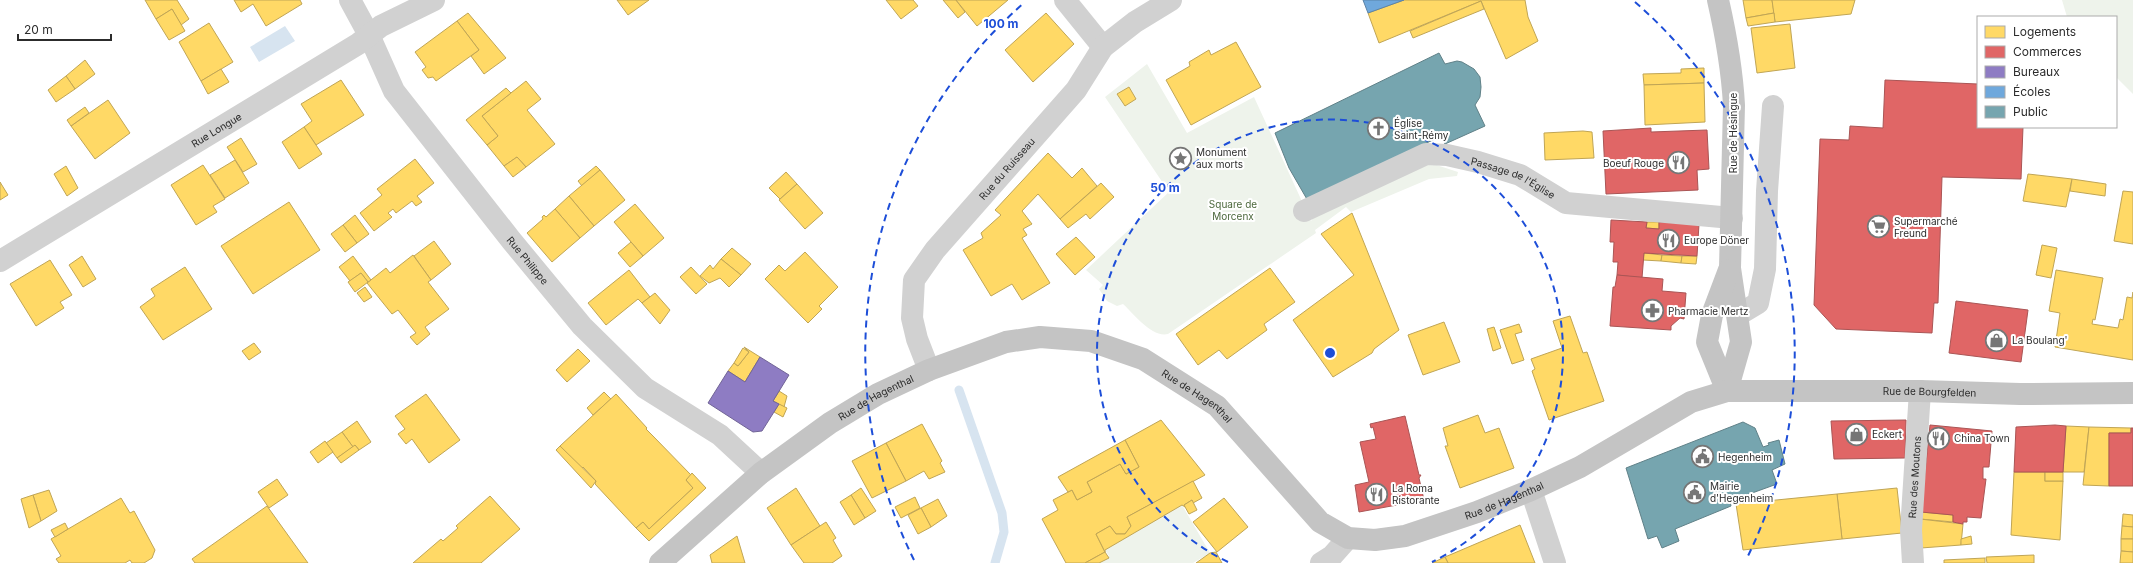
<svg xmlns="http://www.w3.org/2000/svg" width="2133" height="563" viewBox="0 0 2133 563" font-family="Inter,sans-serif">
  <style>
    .green { fill: #eef3eb }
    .water { fill: #d7e4f0 }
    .homes { fill: #ffd966; stroke: #c0a555 }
    .shops { fill: #e06666; stroke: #a55 }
    .offices { fill: #8e7cc3; stroke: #716496 }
    .schools { fill: #6fa8dc; stroke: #5b83a7 }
    .public { fill: #76a5af; stroke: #608188 }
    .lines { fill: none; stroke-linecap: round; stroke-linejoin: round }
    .stream { stroke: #d7e4f0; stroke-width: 9 }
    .minor { stroke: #d1d1d1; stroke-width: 22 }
    .major { stroke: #c4c4c4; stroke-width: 22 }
    .ring { fill: none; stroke: #1d4ed8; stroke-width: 2; stroke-dasharray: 7 5 }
    .labels { text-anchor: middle; stroke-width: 4; stroke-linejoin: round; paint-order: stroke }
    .poi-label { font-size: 10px; fill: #2c2c2c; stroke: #fff; text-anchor: start }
    .street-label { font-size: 10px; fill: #2c2c2c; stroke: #fff }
    .park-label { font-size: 10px; fill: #4b673b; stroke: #fff }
    .centre { fill: #1d4ed8; stroke: #fff; stroke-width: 2 }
    .ring-label { font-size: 12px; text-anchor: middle; font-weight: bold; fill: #1d4ed8; stroke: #fff; stroke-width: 4; stroke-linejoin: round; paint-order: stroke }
  </style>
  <rect width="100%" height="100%" fill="#fff"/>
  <!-- green -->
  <g class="green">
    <path d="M2062,0h71v94l-17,-17v-60h-49z"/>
    <path d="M1147,64l40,69 67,-36 57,124 6,-9 107,-51 34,11 -1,4 -28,3 -78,33 -5,-5 -31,23 1,3 -148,101c-16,4 -34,-20 -45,-30l-6,2 -10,-5 -8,-12 4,-4 -17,-15 83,-78 -64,-95z"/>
    <path d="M1182,505l28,48 -17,10h-95l11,-7 -4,-6z"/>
  </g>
  <!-- water -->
  <path class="water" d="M285,26l10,15 -36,21 -9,-15z"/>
  <!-- homes -->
  <g class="homes">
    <path d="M145,0h32l12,19 -8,6 -9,-16 -16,10z"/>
    <path d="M234,0h66l2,4 -36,22 -13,-22 -12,8z"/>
    <path d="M617,0h32l-21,15z"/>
    <path d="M886,0h27l5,6 -17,13z"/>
    <path d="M943,0h13l9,12 -7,6z"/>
    <path d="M956,0h52l-31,26z"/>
    <path d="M1404,0h121l3,17 10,24 -32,18 -25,-58 -102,42 -11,-30z"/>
    <path d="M1743,0h29l2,13 -28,5z"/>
    <path d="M1772,0h83l-4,14 -76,8z"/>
    <path d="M1481,1l3,8 -71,29 -3,-7z"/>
    <path d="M172,9l13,22 -16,9 -13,-21z"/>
    <path d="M468,13l38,45 -22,16 -13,-18 8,-6 -22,-29z"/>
    <path d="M1046,13l28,31 -41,38 -28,-32z"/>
    <path d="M1774,13l1,9 -27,4 -2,-8z"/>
    <path d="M457,21l22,29 -43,31 -3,-4 -5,1 -6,-8 4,-3 -11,-15z"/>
    <path d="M209,23l24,39 -32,19 -22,-39z"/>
    <path d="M1790,24l5,44 -38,5 -6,-45z"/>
    <path d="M1236,42l25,45 -70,38 -25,-45 24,-14 -1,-4 20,-12 2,5z"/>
    <path d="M85,60l10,14 -20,15 -9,-13z"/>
    <path d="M1704,68v15l-60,2 -1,-11 38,-1v-4z"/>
    <path d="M221,69l8,13 -21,12 -7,-13z"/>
    <path d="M66,76l9,13 -19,13 -8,-12z"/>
    <path d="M341,80l23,35 -48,30 -12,-18 8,-6 -11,-17z"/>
    <path d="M526,81l15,18 -14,11 28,34 -29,23 -9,-10 -13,9 -17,-21 11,-9 -16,-20z"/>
    <path d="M1704,83l1,39 -60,3 -1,-40z"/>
    <path d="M1129,87l7,12 -11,7 -8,-12z"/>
    <path d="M506,88l5,5 -29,23 16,20 -11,9 -21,-25z"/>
    <path d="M108,100l22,33 -35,26 -24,-33z"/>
    <path d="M85,107l4,6 -18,13 -4,-6z"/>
    <path d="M304,127l18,27 -23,15 -17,-27z"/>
    <path d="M1583,131l9,1 2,26 -49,2 -1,-27z"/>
    <path d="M241,138l16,26 -14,8 -16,-25z"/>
    <path d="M1048,153l24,25 10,-10 15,18 -37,33 -22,-25 -16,17 10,13 -9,5 4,6 -5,3 28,45 -28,17 -10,-16 -21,12 -28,-46 20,-12 -2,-5 20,-18 -6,-5z"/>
    <path d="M517,157l9,10 -13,10 -9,-11z"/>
    <path d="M415,159l19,24 -17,13 5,6 -6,4 -4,-5 -16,12 -3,-4 -5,4 4,4 -18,14 -14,-18 22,-18 -5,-6z"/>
    <path d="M235,160l14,23 -24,15 -15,-23z"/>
    <path d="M203,165l22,34 -12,7 4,6 -21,13 -25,-40z"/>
    <path d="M66,166l12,22 -11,8 -13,-22z"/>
    <path d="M596,166l4,4 -18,16 -4,-5z"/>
    <path d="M600,170l25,30 -31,26 -25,-30z"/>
    <path d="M786,172l11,12 -17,15 -11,-11z"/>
    <path d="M2028,174l44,5 -6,28 -43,-6z"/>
    <path d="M2072,179l34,5 -1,12 -35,-5z"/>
    <path d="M0,182l8,13 -8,5z"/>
    <path d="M1101,183l13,14 -24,22 -4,-5 -18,14 -8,-9z"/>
    <path d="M797,184l26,29 -18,16 -26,-29z"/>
    <path d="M2123,191l10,1v52l-19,-3z"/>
    <path d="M569,196l25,30 -14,12 -25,-29z"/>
    <path d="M289,202l31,48 -67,44 -32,-48z"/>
    <path d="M635,204l29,34 -21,18 -29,-34z"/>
    <path d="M555,209l25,29 -28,24 -25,-29 16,-14 -1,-2 2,-2 2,2z"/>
    <path d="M1352,213l47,117 -25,19 -2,4 -39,24 -40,-57 61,-45 -33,-41z"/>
    <path d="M355,215l14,19 -12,9 -14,-18z"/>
    <path d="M1647,222h12v7l-13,-1z"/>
    <path d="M343,225l14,18 -12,9 -14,-18z"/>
    <path d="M1076,237l19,20 -20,18 -19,-21z"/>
    <path d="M434,241l17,23 -20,16 -17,-24z"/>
    <path d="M631,242l12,14 -13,11 -12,-14z"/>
    <path d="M2042,245l15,3 -6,30 -15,-3z"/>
    <path d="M732,248l19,16 -10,11 -20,-16z"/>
    <path d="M805,252l33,35 -19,19 3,3 -14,14 -43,-44 14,-14 6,6z"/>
    <path d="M1644,253l18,2 -1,6 -18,-1z"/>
    <path d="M413,255l18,25 -3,2 21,27 -24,18 5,7 -13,11 -7,-8 6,-4 -18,-23 -6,4 -25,-31 19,-15 4,5z"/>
    <path d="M1662,255l20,1 -1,7 -20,-2z"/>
    <path d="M82,256l14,23 -13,8 -14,-22z"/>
    <path d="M353,256l18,24 -3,2 -7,-9 -11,8 -11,-14z"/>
    <path d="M1682,256h15l-1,8 -15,-1z"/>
    <path d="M721,259l20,16 -12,12 -9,-9 -11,5 -9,-7 10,-11 3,4z"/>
    <path d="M50,260l22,35 -12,7 4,6 -28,18 -26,-42z"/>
    <path d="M185,267l27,42 -49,31 -23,-33 15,-11 -4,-7z"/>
    <path d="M691,267l16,17 -11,10 -16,-17z"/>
    <path d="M1270,268l25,34 -31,22 3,6 -40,29 -8,-9 -21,15 -22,-31z"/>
    <path d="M629,270l21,27 -8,6 -4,-4 -32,26 -18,-22z"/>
    <path d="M2056,270l47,8 -8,42 -2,-1 -1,5 26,4 2,-9 3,1 4,-23 5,1 1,-6v68l-78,-13 5,-34 -11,-2z"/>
    <path d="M361,273l7,9 -13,10 -7,-10z"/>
    <path d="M365,287l7,10 -8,5 -7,-9z"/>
    <path d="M655,293l15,17 -10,14 -18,-21z"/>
    <path d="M1570,316l13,37 4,-1 17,49 -55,19 -17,-49 3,-2 -4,-10 31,-11 -9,-27z"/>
    <path d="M1444,322l16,40 -37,13 -15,-40z"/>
    <path d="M1519,324l3,8 -7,2 9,26 -12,4 -12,-34z"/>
    <path d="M1494,327l7,21 -8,3 -6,-22z"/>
    <path d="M254,343l7,9 -12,8 -7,-9z"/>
    <path d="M744,347l16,10 -15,25 -17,-11 6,-8 4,3 11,-14z"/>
    <path d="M743,348l6,4 -11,14 -4,-3z"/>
    <path d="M578,349l12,12 -23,21 -11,-12z"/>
    <path d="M779,391l8,5 -3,11 -11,-6z"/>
    <path d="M604,392l7,7 -18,16 -6,-7z"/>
    <path d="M426,394l34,46 -31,23 -17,-24 -6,5 -8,-10 7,-5 -10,-13z"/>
    <path d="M616,394l31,34 -1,1 7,7 38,39 -5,5 7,8 -44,41 -6,-7 -7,6 -41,-44 1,-3 -13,-14 -2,2 -21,-23z"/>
    <path d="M779,404l8,4 -4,9 -9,-5z"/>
    <path d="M1478,415l7,18 14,-5 15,40 -54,20 -15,-42h3l-5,-18z"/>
    <path d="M1161,420l44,55 -78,42 4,9 -6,8h-9l-6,-8 -14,8 9,18 -20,11h-19l-24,-44 16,-9 -5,-10 19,-10 5,10 15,-8 -5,-10 33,-18 6,10 13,-7 -14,-27z"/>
    <path d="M357,421l14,21 -12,8 -4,-5 -2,2 -11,-15z"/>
    <path d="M922,424l20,37 -2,2 5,9 -16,7 -5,-8 -18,10 -20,-38z"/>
    <path d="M2066,426l23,1 -5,45h-21z"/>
    <path d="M2089,427l42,1v5h-22v53l-26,-1z"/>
    <path d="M342,432l11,15 -16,11 -11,-15z"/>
    <path d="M1125,440l14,27 -13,7 -6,-10 -33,18 5,10 -15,8 -5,-10 -4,2 -10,-15z"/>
    <path d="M325,441l8,11 -15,11 -8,-11z"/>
    <path d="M886,443l20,38 -34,17 -20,-37z"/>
    <path d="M355,445l4,5 -18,13 -4,-5z"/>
    <path d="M560,446l36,35 -5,7 -35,-38z"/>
    <path d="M2014,472h31v9h18l-3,59 -49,-5z"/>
    <rect x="2045" y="472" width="18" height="9"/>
    <path d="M692,473l14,15 -57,53 -13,-13 7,-6 6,7 44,-41 -7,-8z"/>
    <path d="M277,479l11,16 -19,13 -11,-16z"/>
    <path d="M1193,481l9,17 -9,5 -1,-3 -8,5 1,2 -3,-2 -77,45v2l-9,-18 14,-8 6,8h9l6,-8 -4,-9z"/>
    <path d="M796,488l24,38 -29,19 -24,-37z"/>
    <path d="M861,488l15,23 -11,7 -14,-23z"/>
    <path d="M1897,488l5,45 -60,6 -5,-45z"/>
    <path d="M49,490l8,21 -16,10 -8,-26z"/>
    <path d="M1837,494l5,45 -99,11 -7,-46z"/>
    <path d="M33,495l8,26 -12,7 -8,-29z"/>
    <path d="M851,495l14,23 -11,7 -14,-23z"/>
    <path d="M490,496l30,33 -39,34h-68l28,-24 2,2 15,-13 -2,-2z"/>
    <path d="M915,497l5,11 -19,10 -6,-11z"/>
    <path d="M121,498l9,15 4,-2 21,39 -3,8 -8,5h-12l-2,-3 -5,3h-66l-3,-4 5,-3 -10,-17z"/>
    <path d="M1224,498l24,29 -31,25 -24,-30z"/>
    <path d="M938,499l9,17 -16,11 -10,-19z"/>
    <path d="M1192,500l5,10 -8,4 -5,-9z"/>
    <path d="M267,506l41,57h-113l-3,-4z"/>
    <path d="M921,508l10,19 -13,7 -10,-19z"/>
    <path d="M1921,512l32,3v7l-33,-3z"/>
    <path d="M2123,514l10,1v12l-11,-1z"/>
    <path d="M1920,519l43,5 -2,21 -40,3z"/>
    <path d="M826,522l10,16 -3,2 9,16 -10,7h-28l-13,-18z"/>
    <path d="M65,523l3,6 -13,8 -4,-7z"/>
    <path d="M1520,525l15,38h-87l-3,-6z"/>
    <path d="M2122,526l11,1v12h-12z"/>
    <path d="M737,536l8,27h-33l-2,-8z"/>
    <path d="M1971,536l1,8 -11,1v-6z"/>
    <path d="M2121,539h12v13l-12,-1z"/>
    <path d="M2121,551l12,1v11h-13z"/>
    <path d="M1105,552l4,6 -10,5h-14z"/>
    <path d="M1216,552l6,11h-26l14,-10z"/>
    <path d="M2034,555v8h-47l-1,-6z"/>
    <path d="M1445,557l3,6h-16z"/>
    <path d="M1985,558v5h-41v-3z"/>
  </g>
  <!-- shops -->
  <g class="shops">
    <path d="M1885,80l93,4v43h45l-2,52 -79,-2 -4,126h-4l-2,30 -96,-4 -22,-24 6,-166 29,1 1,-14 33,2z"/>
    <path d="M1651,128v4l56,-2 2,39 -12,1 1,20 -92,4 -3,-63z"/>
    <path d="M1611,220l36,2 -1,6 13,1v-7l40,2 -2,32 -53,-3 -2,25 -25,-3 1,-13h-5l1,-20h-4z"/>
    <path d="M1617,275l46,4 -1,12 24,2 -2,26 -4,-1 -9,8v4l-61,-4 3,-39h2z"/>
    <path d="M1956,301l72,9 -7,52 -72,-9z"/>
    <path d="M1405,416l14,59h2l-2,3 5,22 -65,12 -4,-27 14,-3 -9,-40 16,-3 -3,-12 -2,1 -1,-4z"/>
    <path d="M1906,420l-1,38 -71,1 -3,-38z"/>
    <path d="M1930,425l62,6 -3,36h-6v12h3l-5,39 -14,-1v5h-4v2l-10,-2v-7l-32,-3z"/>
    <path d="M2055,425l11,1 -3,46h-49l2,-45z"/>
    <path d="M2131,428h2v58h-24v-53h22z"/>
  </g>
  <!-- offices -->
  <path class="offices" d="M760,357l29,18 -16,26 6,3 -5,8 -12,19 -9,1 -45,-29 20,-32 17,11z"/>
  <!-- schools -->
  <path class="schools" d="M1363,0h41l-36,13z"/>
  <!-- public -->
  <g class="public">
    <path d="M1439,53l6,11 12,-3 5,1 12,7 6,8 1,10 -1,10 -5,8 10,21 -40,18 -4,-8 -133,65 -19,-33 -14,-35z"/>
    <path d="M1743,422l12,6 8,19 6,-2 -1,-2 11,-3 6,24 -13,6 5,14 -47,17 1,5 -56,23 4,12 -17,7 -5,-12 -9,3 -22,-71z"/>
  </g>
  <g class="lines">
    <!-- stream -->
    <path class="stream" d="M959,390l43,123 2,19 -9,31"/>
    <!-- minor -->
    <g class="minor">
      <path id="s1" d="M350,0l19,35 25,56 117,149 71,86 63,62 75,47 41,38"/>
      <path d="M1065,0l38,47"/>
      <path id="s2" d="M1304,211l122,-57 21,1 31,7 42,13 46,28 166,15"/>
      <path id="s3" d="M0,261l358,-217 23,-18 53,-26"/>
      <path d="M1738,315l20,-12 7,-34 2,-78 6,-85"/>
      <path id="s4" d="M929,370l-12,-31 -5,-21 2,-38 21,-30 141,-160 27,-43 32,-25 36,-22"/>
      <path d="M1531,490l24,73"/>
      <path d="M1321,563l11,-7 16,-18"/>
      <path id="s5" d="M1913,563l-2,-33 9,-139"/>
    </g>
    <!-- major -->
    <g class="major">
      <path d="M1718,0c8,35 14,69 16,105l-4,163 11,74 -14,49"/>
      <path d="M1727,391l-20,-49 5,-27 17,-45"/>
      <path id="s6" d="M660,563l101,-90 69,-50 48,-29 51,-24 77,-28 34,-5 51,4 52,18 74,47 103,116 28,16 27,2 30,-4 72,-24 54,-22 49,-23 111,-65 36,-11h193l100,3 113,-1"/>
    </g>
  </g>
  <!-- distance rings -->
  <g class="ring">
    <path d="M1228 562A233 233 0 1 1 1432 562"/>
    <path d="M914 560A465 465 0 0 1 1025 2M1635 2A465 465 0 0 1 1746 560"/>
  </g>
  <!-- icons -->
  <defs>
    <symbol id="church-ring" viewBox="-11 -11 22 22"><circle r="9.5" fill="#fff" stroke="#767676" stroke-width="1.5"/><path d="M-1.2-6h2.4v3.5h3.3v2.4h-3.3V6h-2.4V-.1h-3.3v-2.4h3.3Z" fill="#767676"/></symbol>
    <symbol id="sight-ring" viewBox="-11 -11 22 22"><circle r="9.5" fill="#fff" stroke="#767676" stroke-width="1.5"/><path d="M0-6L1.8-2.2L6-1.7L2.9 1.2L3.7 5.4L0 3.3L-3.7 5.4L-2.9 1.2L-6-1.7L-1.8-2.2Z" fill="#767676"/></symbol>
    <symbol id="restaurant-ring" viewBox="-11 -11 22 22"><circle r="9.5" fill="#fff" stroke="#767676" stroke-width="1.5"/><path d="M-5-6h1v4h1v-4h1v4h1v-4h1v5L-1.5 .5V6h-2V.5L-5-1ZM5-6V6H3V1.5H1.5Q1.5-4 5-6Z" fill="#767676"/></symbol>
    <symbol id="supermarket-ring" viewBox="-11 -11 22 22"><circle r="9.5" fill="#fff" stroke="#767676" stroke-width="1.5"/><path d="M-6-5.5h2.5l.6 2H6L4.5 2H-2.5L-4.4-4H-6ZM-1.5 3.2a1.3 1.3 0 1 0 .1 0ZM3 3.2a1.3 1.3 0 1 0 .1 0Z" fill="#767676"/></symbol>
    <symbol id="pharmacy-ring" viewBox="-11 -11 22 22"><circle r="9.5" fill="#fff" stroke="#767676" stroke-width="1.5"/><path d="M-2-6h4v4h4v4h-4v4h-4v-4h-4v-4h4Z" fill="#767676"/></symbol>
    <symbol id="shop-ring" viewBox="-11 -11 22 22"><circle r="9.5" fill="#fff" stroke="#767676" stroke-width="1.5"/><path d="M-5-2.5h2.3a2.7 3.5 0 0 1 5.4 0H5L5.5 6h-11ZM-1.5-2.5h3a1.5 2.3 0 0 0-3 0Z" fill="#767676"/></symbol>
    <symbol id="civic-ring" viewBox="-11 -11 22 22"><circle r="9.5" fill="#fff" stroke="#767676" stroke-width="1.5"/><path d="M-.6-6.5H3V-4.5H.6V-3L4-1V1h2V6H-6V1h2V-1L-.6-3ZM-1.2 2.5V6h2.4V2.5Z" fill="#767676"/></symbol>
  </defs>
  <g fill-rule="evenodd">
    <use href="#church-ring" x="1366" y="116" width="25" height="25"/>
    <use href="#sight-ring" x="1168" y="146" width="25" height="25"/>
    <use href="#restaurant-ring" x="1666" y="150" width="25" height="25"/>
    <use href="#supermarket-ring" x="1866" y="214" width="25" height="25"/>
    <use href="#restaurant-ring" x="1656" y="228" width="25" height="25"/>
    <use href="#pharmacy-ring" x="1640" y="298" width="25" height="25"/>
    <use href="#shop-ring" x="1984" y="328" width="25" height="25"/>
    <use href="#shop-ring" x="1844" y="422" width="25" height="25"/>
    <use href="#restaurant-ring" x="1926" y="426" width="25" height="25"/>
    <use href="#civic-ring" x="1690" y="444" width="25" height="25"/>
    <use href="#civic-ring" x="1682" y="480" width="25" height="25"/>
    <use href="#restaurant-ring" x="1364" y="482" width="25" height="25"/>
  </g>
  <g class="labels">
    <!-- poi labels -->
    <g class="poi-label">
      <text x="1394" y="127">Église<tspan x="1394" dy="12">Saint-Rémy</tspan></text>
      <text x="1196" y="156">Monument<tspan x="1196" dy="12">aux morts</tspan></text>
      <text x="1664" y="167" text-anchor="end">Boeuf Rouge</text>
      <text x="1894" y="225">Supermarché<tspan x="1894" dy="12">Freund</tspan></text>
      <text x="1684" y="244">Europe Döner</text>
      <text x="1668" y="315">Pharmacie Mertz</text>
      <text x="2012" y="344">La Boulang'</text>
      <text x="1872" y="438">Eckert</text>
      <text x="1954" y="442">China Town</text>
      <text x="1718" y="461">Hegenheim</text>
      <text x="1710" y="490">Mairie<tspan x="1710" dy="12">d'Hegenheim</tspan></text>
      <text x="1392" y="492">La Roma<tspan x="1392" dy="12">Ristorante</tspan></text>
    </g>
    <!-- street labels -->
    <g class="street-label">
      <text dy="4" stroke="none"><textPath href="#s3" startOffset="253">Rue Longue</textPath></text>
      <text transform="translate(1733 133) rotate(-90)" y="4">Rue de Hésingue</text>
      <text dy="4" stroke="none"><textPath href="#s4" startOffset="238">Rue du Ruisseau</textPath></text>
      <text dy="4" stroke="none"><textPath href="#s2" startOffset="226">Passage de l'Église</textPath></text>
      <text dy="4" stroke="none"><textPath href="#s1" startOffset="317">Rue Philippe</textPath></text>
      <text dy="4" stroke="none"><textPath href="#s6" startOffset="1445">Rue de Bourgfelden</textPath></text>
      <text dy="4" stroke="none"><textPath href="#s6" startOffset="621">Rue de Hagenthal</textPath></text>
      <text dy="4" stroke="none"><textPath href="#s6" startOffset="273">Rue de Hagenthal</textPath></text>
      <text dy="4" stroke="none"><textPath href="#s5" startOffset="86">Rue des Moutons</textPath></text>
      <text dy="4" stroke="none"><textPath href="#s6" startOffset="993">Rue de Hagenthal</textPath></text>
    </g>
    <!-- park labels -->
    <g class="park-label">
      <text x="1233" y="208">Square de<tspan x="1233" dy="12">Morcenx</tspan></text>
    </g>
  </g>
  <circle cx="1330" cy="353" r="6" class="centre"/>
  <g class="ring-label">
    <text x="1001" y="28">100 m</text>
    <text x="1165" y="192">50 m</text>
  </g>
  <!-- legend -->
  <rect x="1977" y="16" width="140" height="112" fill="#ffffff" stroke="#ababab"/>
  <rect x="1985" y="26" width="20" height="12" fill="#ffd966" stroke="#ababab"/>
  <text x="2013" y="36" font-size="12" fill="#2c2c2c">Logements</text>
  <rect x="1985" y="46" width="20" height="12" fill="#e06666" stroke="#ababab"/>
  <text x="2013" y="56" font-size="12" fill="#2c2c2c">Commerces</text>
  <rect x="1985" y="66" width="20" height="12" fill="#8e7cc3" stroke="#ababab"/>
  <text x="2013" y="76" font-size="12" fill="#2c2c2c">Bureaux</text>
  <rect x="1985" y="86" width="20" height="12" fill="#6fa8dc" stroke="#ababab"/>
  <text x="2013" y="96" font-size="12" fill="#2c2c2c">Écoles</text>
  <rect x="1985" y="106" width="20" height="12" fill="#76a5af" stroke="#ababab"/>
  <text x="2013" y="116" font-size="12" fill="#2c2c2c">Public</text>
  <!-- scale -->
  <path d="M18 34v6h93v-6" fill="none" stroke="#2c2c2c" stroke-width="2"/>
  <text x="24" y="34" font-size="12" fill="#2c2c2c" stroke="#ffffff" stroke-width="3" paint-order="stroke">20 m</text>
</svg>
